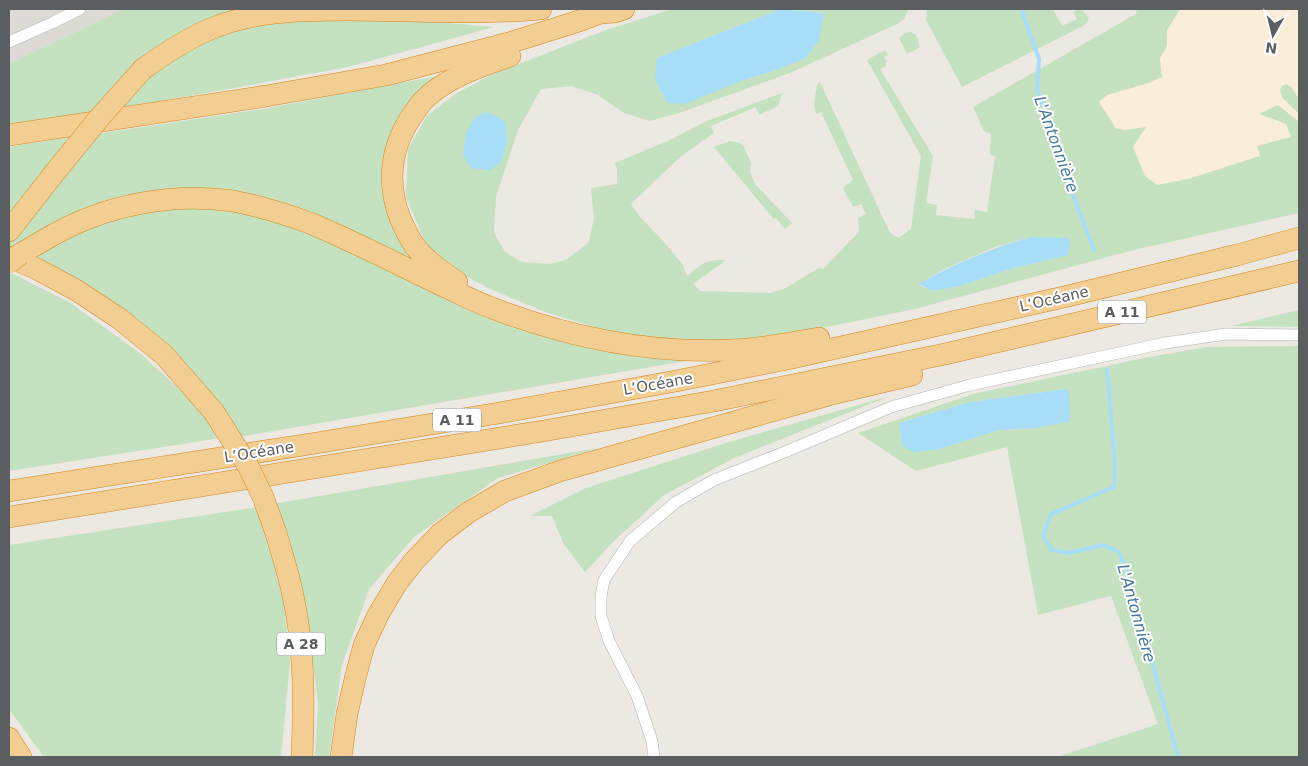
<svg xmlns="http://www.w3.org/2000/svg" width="1308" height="766" viewBox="0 0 1308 766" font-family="'DejaVu Sans',sans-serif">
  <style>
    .commercial { fill: #faeed9 }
    .industrial { fill: #dddad6 }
    .green { fill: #c4e1c0; fill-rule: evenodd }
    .water { fill: #a7ddf6 }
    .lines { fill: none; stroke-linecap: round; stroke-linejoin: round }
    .stream { stroke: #a7ddf6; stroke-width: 4 }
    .street-casing { stroke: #afb3b6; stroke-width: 12 }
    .highway-casing { stroke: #d78316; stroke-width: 22 }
    .street { stroke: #fff; stroke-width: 11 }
    .highway { stroke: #f2ce92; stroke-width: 21 }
    .highway-bridge-casing { stroke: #d78316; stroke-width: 22; stroke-linecap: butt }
    .highway-bridge { stroke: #f2ce92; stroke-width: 21 }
    .labels { text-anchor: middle; stroke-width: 4; stroke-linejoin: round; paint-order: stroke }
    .shield { fill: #fff; stroke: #8c8e90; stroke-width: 1 }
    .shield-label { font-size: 14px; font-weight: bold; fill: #5a5e61 }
    .street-label { font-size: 15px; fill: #5a5e61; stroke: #fff }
    .water-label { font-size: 16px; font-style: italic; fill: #447a9d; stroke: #fff }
  </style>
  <rect width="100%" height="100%" fill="#ece8e2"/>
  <!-- commercial -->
  <path class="commercial" d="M1180,9h119v204l-169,38 -49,-152 26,-4 41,-12 19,-37v-16z"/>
  <!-- industrial -->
  <path class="industrial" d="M9,9h115l-115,55z"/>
  <!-- green -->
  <g class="green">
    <path d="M124,9h129l-6,1 -153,104 -85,12v-62z"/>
    <path d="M672,9h109l-124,49 84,23 38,-12 27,-11 18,-45 -39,-4 123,1 -4,9 -7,5 -105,48 -110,40 -32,9 -26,-8 -26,-18 -27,-9 -30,3 -23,41 -22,67 -2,36 11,19 17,10 28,2 16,-4 23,-18 5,-24 -3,-30 26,-4v-14l-2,-7 53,-22 39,-20 75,-28 -4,13 -19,9 -3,-8 -45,19 3,7 -34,24 -49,47 9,13 24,25 19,23 4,11c15,-12 18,-17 39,-16l-33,24 7,7 70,2 14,-4 35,-21 4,1 36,-37 -1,-14 8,-4 -5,-10 -8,3 -10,-19 10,-8 -32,-68 -5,2 -2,-10 3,-19 3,-3 70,151 9,5 12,-9 10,-73 -54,-96 18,-10 3,5 -4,2 3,5 -2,1 1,3 -6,3 53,87 -7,47 11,2 -1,10 38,4 1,-9 12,2 8,-56 -5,-1 1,-21 -7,-3 -11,-24 163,-93 1,-5h43l-13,21v16l-7,12 2,19 -14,6 -41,12 -8,7c5,9 12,16 16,26l10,2 21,-3 -13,20 12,29 12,9 31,-6 72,-23 -3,-10 34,-9 -5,-13 -27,-10 19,-9 21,17v91l-169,38 -215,58 -123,25 -50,7h-50l-47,-3 -44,-9 -56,-17 -55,-23 -35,-19 -29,-26 -20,-47 2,-48 19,-33 28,-22 36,-19 115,-45zM1030,237l37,18 -53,13 -54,18 -28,5 -13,-6 25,-16 51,-22z"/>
    <path d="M927,9h126l9,17 15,-7 -4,-7 5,-2 5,1 6,7 -2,4 -4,4 -121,61 -36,-67z"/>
    <path d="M377,17l117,10 -146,40 -136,25 -94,16 56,-54 82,-34z"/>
    <path d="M911,32l5,3 4,12 -13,7 -8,-16 6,-5z"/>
    <path d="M437,76l-52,104 48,92 -225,-81 -199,59v-9l87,-107 167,-25z"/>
    <path d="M1286,84l5,3 8,12v15l-17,-17 -2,-7 2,-4z"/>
    <path d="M76,136l-67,82v-71z"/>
    <path d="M730,141l10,2 4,4 7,16 -1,9 5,12 37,39 -7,6 -9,-11 -2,1 -7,-8 -53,-64z"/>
    <path d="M174,205l95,10 141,60 276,86 -448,76 -17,-26 -191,-153 50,-29z"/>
    <path d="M11,273l58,29 72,52 64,59 16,25 -212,33v-196z"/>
    <path d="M1299,310v17l-68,-1z"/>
    <path d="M1299,346v411h-242l101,-33 -47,-128 -73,19 -31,-168 -91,24 -58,-38 115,-39 176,-37 59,-10zM1068,389l-31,39 -38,2 -63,20 -37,-27 70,-21z"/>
    <path d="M890,396l-156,62 -70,37 -51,47 -28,30 -22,-29 -11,-27h-22l56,-28 143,-46z"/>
    <path d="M598,448l-100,30 -83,58 -45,52 -28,76 -13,93h-14l3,-53 -9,-72 -36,-128z"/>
    <path d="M258,507l25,89 7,65 -9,96h-237l-35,-48v-164z"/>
  </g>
  <!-- water -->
  <g class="water">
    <path d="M781,9l43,4 -5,27 -13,18 -27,11 -38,12 -56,23 -17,-1 -13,-22 2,-23z"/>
    <path d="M485,112l13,5 7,5 2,19 -5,20 -11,9 -20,-2 -8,-13 3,-21 8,-16z"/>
    <path d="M1030,237l40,1 -2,17 -54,13 -54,18 -28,5 -13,-7c36,-21 71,-35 111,-47z"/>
    <path d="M1068,389l2,32 -33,7 -38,2 -63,20 -23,2 -11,-6 -3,-23 70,-21z"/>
  </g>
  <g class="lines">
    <!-- stream -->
    <g class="stream">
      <path d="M1021,9l18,50 -2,29 28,86 29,76"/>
      <path d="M1107,370l8,94 -1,23 -63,27 -8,22 9,14 16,3 36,-8 15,7 9,21 50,184"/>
    </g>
    <defs>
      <g id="street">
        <path d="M9,42l43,-19 28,-14"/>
        <path d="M654,757l-2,-16 -15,-45 -28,-55 -8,-25v-20l3,-16 26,-39 46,-39 38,-22 71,-28 106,-45 79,-22 195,-42 61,-9 73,1"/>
      </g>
      <g id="highway">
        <path d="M143,69c21,-15 42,-29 65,-39 44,-19 92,-20 139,-20 65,0 129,5 194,-1"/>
        <path d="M9,135l257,-39 120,-21 123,-32 70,-22 22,-8 14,-1 9,-3"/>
        <path d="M9,231l43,-55"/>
        <path d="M20,254c11,-6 22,-13 33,-19 53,-30 120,-43 180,-34 26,5 52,13 77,22 45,19 89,42 133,63 16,7 32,16 49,22 81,31 169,48 256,41 24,-2 48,-7 71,-11"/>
        <path d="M9,257l28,12 39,21 44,29 44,36 50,57"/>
        <path d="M457,282c-16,-11 -32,-22 -43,-37 -6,-9 -10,-18 -14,-27 -14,-37 -9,-73 14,-105 3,-4 6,-9 9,-12 23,-24 57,-34 87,-45"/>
        <path d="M9,491l301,-47 189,-31 177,-32 116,-23 276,-62 169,-41 62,-17"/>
        <path d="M9,517l534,-86 171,-30 231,-47 354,-83"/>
        <path d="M276,533c6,21 13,42 17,63 12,53 11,108 9,161"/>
        <path d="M9,738l12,19"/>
        <path d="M341,757l6,-43 8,-35 9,-34 14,-30 19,-32 18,-23 25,-26 29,-22 36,-21 55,-20 276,-78 76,-18"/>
      </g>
    </defs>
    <!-- street casing -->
    <use href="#street" class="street-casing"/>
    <!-- highway casing -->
    <use href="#highway" class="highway-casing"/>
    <!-- street -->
    <use href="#street" class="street"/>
    <!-- highway -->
    <use href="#highway" class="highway"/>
    <defs>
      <g id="highway-bridge">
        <path d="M52,176l48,-59 43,-48"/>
        <path d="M9,263l11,-9"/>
        <path d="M214,412l34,54 15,31 13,36"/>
      </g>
    </defs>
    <!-- highway-bridge casing -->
    <use href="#highway-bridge" class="highway-bridge-casing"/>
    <!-- highway-bridge -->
    <use href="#highway-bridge" class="highway-bridge"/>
  </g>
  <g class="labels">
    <!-- shield labels -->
    <g class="shield">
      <rect x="1098" y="300.5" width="48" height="23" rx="4"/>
      <rect x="433" y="408.5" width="48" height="23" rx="4"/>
      <rect x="277" y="632.5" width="48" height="23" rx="4"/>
    </g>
    <g class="shield-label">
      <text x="1122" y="317">A 11</text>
      <text x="457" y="425">A 11</text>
      <text x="301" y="649">A 28</text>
    </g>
    <!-- street labels -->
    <g class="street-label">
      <text transform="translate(1054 299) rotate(-13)" y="5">L’Océane</text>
      <text transform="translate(658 384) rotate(-10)" y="5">L’Océane</text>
      <text transform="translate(259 452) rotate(-9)" y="5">L’Océane</text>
    </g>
    <!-- water labels -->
    <g class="water-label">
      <text transform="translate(1057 144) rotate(70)" y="6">L'Antonnière</text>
      <text transform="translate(1137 613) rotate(74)" y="6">L'Antonnière</text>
    </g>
  </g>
  <!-- border -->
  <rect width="1308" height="766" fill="none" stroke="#5a5e61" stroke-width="20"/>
  <!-- north arrow -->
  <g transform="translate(1273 35) rotate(188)" stroke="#ffffff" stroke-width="4" paint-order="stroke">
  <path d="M0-4L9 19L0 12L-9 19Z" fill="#5a5e61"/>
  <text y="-8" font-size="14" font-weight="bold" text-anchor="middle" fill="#5a5e61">N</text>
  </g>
</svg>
